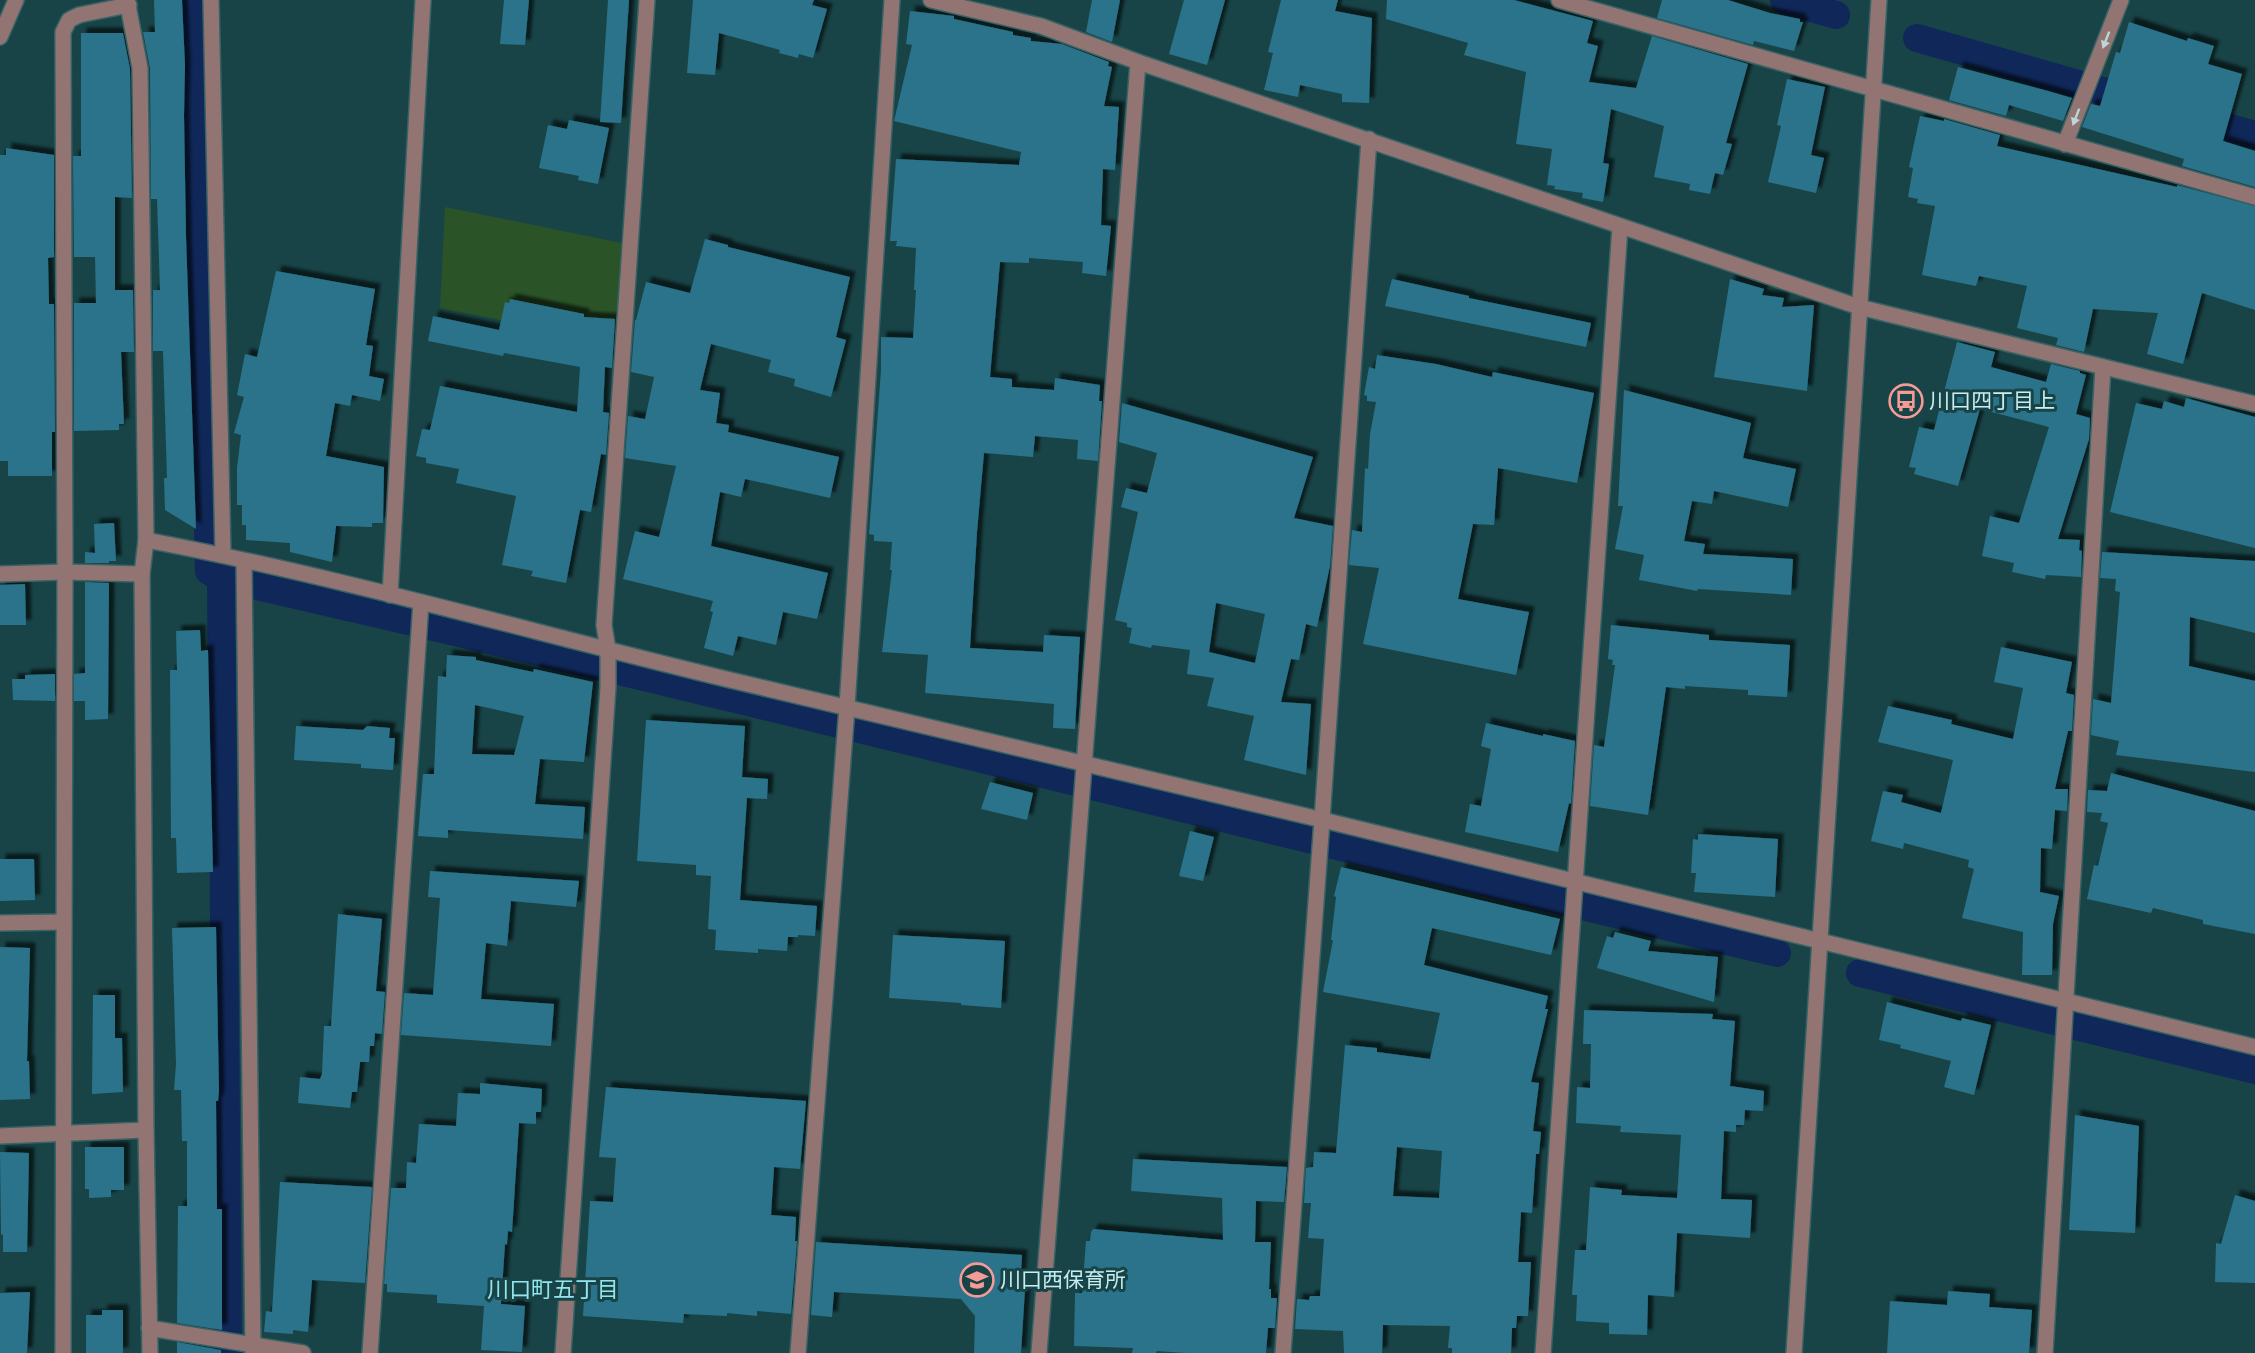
<svg xmlns="http://www.w3.org/2000/svg" width="2255" height="1353" viewBox="0 0 2255 1353" font-family="'PT Sans','Noto Sans JP',sans-serif">
  <style>
    .green { fill: #2a5427 }
    .lines { fill: none; stroke-linecap: round; stroke-linejoin: round }
    .canal { stroke: #0f2759; stroke-width: 28 }
    .building { fill: #29738a; fill-rule: evenodd; filter: url(#shadow) }
    .minor-casing { stroke: #386265; stroke-width: 18 }
    .minor { stroke: #927573; stroke-width: 15 }
    .oneway { fill: #bcd5d7 }
    .labels { text-anchor: middle; stroke-width: 6; stroke-linejoin: round; paint-order: stroke }
    .poi-label { font-size: 21px; fill: #c7edf0; stroke: #184447; text-anchor: start }
    .neighbourhood-label { font-size: 22px; fill: #93e5ec; stroke: #184447 }
  </style>
  <defs>
    <filter id="shadow"><feDropShadow dx="5.5" dy="-5.5" stdDeviation="1.5" flood-color="#0009"/></filter>
  </defs>
  <rect width="100%" height="100%" fill="#184447"/>
  <!-- green -->
  <path class="green" d="M445,207l191,39 -9,99 -187,-37z"/>
  <g class="lines">
    <!-- canal -->
    <g class="canal">
      <path d="M194,0l15,571 12,7 7,775"/>
      <path d="M1784,0l52,15"/>
      <path d="M1917,38l224,64"/>
      <path d="M2191,117l64,18"/>
      <path d="M221,578c520,118 1037,251 1556,375"/>
      <path d="M1860,973l395,97"/>
    </g>
  </g>
  <!-- building -->
  <g class="building">
    <path d="M154,0h28l3,65 -1,50 2,122 10,292 -31,-19 -1,-32h3l-4,-127h-10v-61h7l-3,-91h-6l-1,-131 -7,-36h12z"/>
    <path d="M504,0h25l-4,45 -25,-1z"/>
    <path d="M608,0h21l-8,123 -21,-1z"/>
    <path d="M693,0h121l-2,5 15,4 -14,49 -14,-4 -1,4 -19,-5 1,-3 -61,-17 -4,42 -28,-2z"/>
    <path d="M1092,0h28l-8,42 -26,-10z"/>
    <path d="M1184,0h41l-18,65 -38,-11z"/>
    <path d="M1281,0h57l-3,11 37,7 -3,85 -27,-1v-8l-42,-9 -2,12 -34,-7 9,-37 -5,-1z"/>
    <path d="M1387,0h127l79,21 -6,22 11,3 -9,36 47,6 16,-52 96,28 -22,79 6,1 -9,31 -8,-2 -5,21 -21,-4 1,-6 -36,-7 10,-51 -53,-17 -8,54 6,1 -6,38 -21,-4 1,-5 -29,-4 1,-3 -8,-1 5,-36 -36,-5 10,-72 -62,-17 4,-12 -82,-24z"/>
    <path d="M1662,0h66l42,13 30,6v3h3l-9,29 -40,-10 -1,4 -96,-27z"/>
    <path d="M910,11l44,5v3l59,13v3l18,3v3l31,3 47,18 -1,4 4,1 -8,39 15,1 -4,63 -12,-1 -2,56 10,1 -5,50 -24,-3 1,-11 -54,-4v5l-29,-1 -10,115 22,2v8l42,3 1,-12 45,7 -1,16h3l-4,60 -21,-2 1,-19 -43,-4 -2,21 -49,-4 -7,79 -7,116 73,4 1,-17 36,2 -5,92 -22,-1 1,-24 -129,-11 3,-38 -46,-3 10,-82h-2l2,-28 -18,-1v-6l-5,-1 12,-164v-33l32,1 3,-48h-2l2,-42 -20,-2 1,-5h-7l6,-82 123,6 2,-13 -127,-31 18,-76 -6,-1z"/>
    <path d="M2129,22l58,19 1,-3 26,8 -6,18 34,10 -19,67 32,10v36l-73,-21 2,-7 -102,-32 9,-23 9,2 16,-54 4,1z"/>
    <path d="M81,33h42l7,36 2,129 -17,-1v93h18l1,62h-13l3,72h-5v6l-45,1v-128h22l-1,-46h-21l-1,-101h8z"/>
    <path d="M1958,67l90,24 24,7 -9,23 -54,-16 -3,11 -57,-16z"/>
    <path d="M1787,79l38,8 -14,68 13,3 -8,35 -48,-11 13,-56 -4,-1z"/>
    <path d="M1920,116l24,5v-2l56,16 -3,11 180,41v-2l78,21v104l-53,-17 -19,71 -36,-10 11,-41 -65,-4 -9,43 -28,-7 2,-7 -41,-10 10,-42 -48,-10 -3,10 -54,-11 13,-69 -18,-3 1,-4 -10,-2 5,-29 -4,-1z"/>
    <path d="M569,120l40,8 -11,56 -20,-4 1,-4 -40,-8 9,-43 19,4z"/>
    <path d="M6,148l48,7v102l-6,1 1,46h5l1,128h-3v44h-44v-15h-8v-306h6z"/>
    <path d="M705,239l23,6v2l122,30 -14,60 10,3 -15,57 -37,-11 1,-7 -27,-7 3,-12 -60,-16 -11,46 20,3 -4,30 13,2 -1,7 111,25 -9,41 -85,-19 -4,18 -21,-5 -9,54 117,27 -11,46 -34,-7 -7,33 -38,-9 -5,20 -29,-8 9,-36 -3,-1 3,-10 -90,-22 12,-48 24,6 17,-71 -51,-8 3,-42 17,3 9,-42 -23,-5 4,-52h1l10,-38 44,11z"/>
    <path d="M276,271l99,18 -9,56 7,1 -4,30 15,3 -4,22 -28,-6 -2,11 -15,-3 -9,53 58,11 -1,56h-11v4l-36,-1 -4,36 -42,-10v-9l-44,-3v-15h-4v-20h-5v-37l4,-33 -7,-2 10,-36 -7,-2 8,-41 12,3z"/>
    <path d="M1392,279l77,17v2l122,25 -5,24 -201,-41z"/>
    <path d="M1730,279l34,10 -2,6 22,3 -2,9 32,-2 -7,86 -93,-14z"/>
    <path d="M510,299l74,15v3l31,2 -3,49 -7,-1 -2,45 6,1 -3,42 -5,-1 -10,58 -11,-2 -14,73 -35,-7 2,-5 -31,-6 14,-69 -60,-13 3,-14 -33,-6v-5l-10,-2 6,-27 8,1 10,-44 137,26 3,-45 -76,-14 -1,3 -75,-15 5,-25 66,14 6,-28 4,1z"/>
    <path d="M1957,342l38,10 -4,15 55,15 5,-18 29,7v2l6,2 -10,39 14,4 -1,21 -31,100 22,1 -1,10 3,1 -1,26 -35,-2 -1,4 -33,-7 2,-9 -32,-7 8,-40 29,7 30,-96 -69,-18 -22,77 -44,-12 2,-6 -7,-1 10,-40 15,3z"/>
    <path d="M1377,355l59,9 56,13 1,-5 101,21 -17,90 -79,-15 -4,57 -21,-1 -15,75 71,13 -13,63 -153,-31 16,-76 -30,-3 3,-35 10,2 3,-64 3,1 2,-35 6,-32 -9,-1v-5l-3,-1 5,-28 6,2z"/>
    <path d="M1624,390l127,33 -8,35 53,11 -8,38 -74,-16 -2,13 -20,-3 -8,40 21,3 -2,10 90,5 -2,36 -93,-6 -1,2 -58,-11 5,-25 -29,-6 8,-43h-5z"/>
    <path d="M2186,398l69,19v131l-145,-36 26,-109 26,6 2,-8 20,6z"/>
    <path d="M1122,403l191,54 -19,61 39,8 -3,40 -13,61 -11,-3 -7,36 -8,-1 -10,43 30,2 -5,71 -62,-15 10,-44 -47,-10 7,-28 -27,-4 3,-24 -38,-5 -1,3 -22,-5 3,-15 -5,-1v-4l-12,-3 23,-108 -17,-5 5,-19 21,5 10,-40 -38,-11zM1216,603l49,11 -10,49 -46,-11z"/>
    <path d="M114,523l2,38h-7v2h-24v-11l10,1 -1,-29z"/>
    <path d="M2102,552l153,9v72l-65,-16 -1,49 66,15v91l-139,-17 3,-14 -28,-6 2,-36 18,4 9,-111 -5,-1 1,-12 -16,-1z"/>
    <path d="M85,582l24,1 -1,136 -23,1v-19h-11v-27l11,-1z"/>
    <path d="M25,584l1,41h-26v-40z"/>
    <path d="M1611,625l98,10v5l81,5 -3,52 -39,-2v-5l-63,-4v3l-19,-2 -18,128 -58,-9 4,-61 10,2 11,-82h-3l1,-5 -5,-1z"/>
    <path d="M200,630l1,21 7,-1 5,222 -36,1 -1,-35h-5l-1,-168h7l-1,-39z"/>
    <path d="M2001,647l71,15 -6,31 8,2 -2,36h-4l-13,58h13l-1,22 -12,-1 -3,39 -11,-1 -1,44 19,4 -6,28 -1,51h-30l1,-43 -61,-14 12,-49 -6,-2 1,-7 -65,-17 -1,6 -32,-8 12,-50 20,4 -2,7 40,11 12,-53 -75,-18 10,-36 64,14 -1,4 62,15 10,-51 -29,-6z"/>
    <path d="M447,655l29,2v3l57,12 1,-3 59,13 -9,80 -44,-3 -5,45 50,3 -2,32 -135,-9v8l-30,-2 5,-62h11l4,-98 8,1zM475,705l49,11 -10,39 -42,-1z"/>
    <path d="M55,674v27l-42,-1 -1,-21h13v-4z"/>
    <path d="M646,720l99,6 -3,51 26,2 -1,20 -20,-1 -7,102 77,6 -2,30 -17,-1v2h-10l-1,14 -29,-2v4l-43,-3 1,-20 -8,-1 3,-53 -15,-1v-10l-59,-4z"/>
    <path d="M1486,723l57,13v-2l32,7 -4,63 -2,-1 -11,49 -93,-20 5,-28 11,2 10,-57 -10,-3z"/>
    <path d="M296,726l67,4 4,-4 23,2 -1,10h6l-2,32 -32,-2v-4l-67,-4z"/>
    <path d="M2111,773l144,38v123l-52,-10v-4l-50,-12 -2,5 -64,-14 7,-34 4,1 10,-43 -8,-2 2,-8 -15,-1 1,-22 19,1z"/>
    <path d="M990,782l43,11 -6,27 -46,-11z"/>
    <path d="M1190,831l24,6 -11,44 -24,-5z"/>
    <path d="M1698,834l80,5 -3,58 -81,-5 2,-19h-5l2,-34 5,1z"/>
    <path d="M0,859h34l1,41 -35,1z"/>
    <path d="M1341,867l219,52 -9,36 -119,-27 -8,37 124,31 -3,13h3l-17,73 8,1 -6,48 8,1 -2,22h-3l-4,59 -11,-1 -3,50h13l-3,54h-11l-1,12h-4l-1,25h-59v-5h-4l2,-22 -67,-1 -1,28h-38l-1,-22 -48,-2 2,-30 12,1 1,-4h10l4,-57 -16,-1 3,-35h-7l2,-35 7,-1 1,-15 22,1 9,-108 32,3v4l53,7 10,-46 -117,-21 10,-52h-2l5,-43 -2,-1zM1397,1147l45,4 -3,47 -46,-2z"/>
    <path d="M430,871l149,10 -3,26 -65,-6 -4,45 -21,-3 -5,56 73,5 -3,42 -150,-11 3,-42 29,2 7,-97 -12,-1z"/>
    <path d="M338,914l44,5 -6,72 9,1 -3,42 -7,-1 -1,13h-4l-1,16h-9l-3,30h-5l-2,16 -52,-5 2,-26 20,2 2,-5 2,-48h7z"/>
    <path d="M216,927l2,111 1,53 -1,10h-2l1,108h5v121l-45,-7 1,-117h9v-65h-5l-1,-51h-7l2,-26 -4,-136z"/>
    <path d="M1615,932l36,9 -3,10 70,6 -4,45 -117,-34 10,-32 6,2z"/>
    <path d="M893,935l112,6 -4,67 -40,-3v-2l-72,-5z"/>
    <path d="M0,947l30,1 -3,113h2l1,38 -30,1z"/>
    <path d="M93,995h22v43h7l1,54 -31,2z"/>
    <path d="M1887,1002l74,19 1,-3 29,7 -17,70 -30,-8 7,-26 -51,-13 1,-3 -22,-5z"/>
    <path d="M1584,1010l129,4 -1,5 23,2 -5,65 34,5 -1,20 -18,-1 -1,15h-8v7l-12,-1 -3,68 31,1 -2,38 -73,-5 -3,64 -26,-2 -1,40 -38,-1v-11l-33,-2 1,-26h-5l3,-45h11l4,-63 32,3 -1,5 56,3 4,-63 -61,-3 1,-6 -45,-3 1,-36 13,1 1,-44h-8z"/>
    <path d="M480,1083l62,6 -1,23h-5v12l-17,-1 -7,109 -4,-1 -1,14 -2,-1 -4,60 24,2 -3,46 -41,-2 3,-44 -47,-3v-8l-50,-3v-8h-3l7,-96h15l1,-26 9,1 3,-39 37,2 2,-33 22,1z"/>
    <path d="M606,1087l200,14 -6,68 -26,-2 -3,48 25,2 -1,24h2l-6,73 -34,-3v5l-30,-3v3l-43,-2 -1,9 -100,-7 7,-115 23,1 3,-44 -17,-1z"/>
    <path d="M2075,1115l64,11 -4,107 -66,-3z"/>
    <path d="M85,1147h39v43h-13v7l-22,1v-9h-4z"/>
    <path d="M0,1152l29,1 -2,99h-24v-17l-2,-1z"/>
    <path d="M1133,1159l154,8 -3,35 -28,-1 -1,41h16l-2,47h2v9h6l-2,30h-7l-2,25h-81l-28,-2 -1,2h-24l1,-5 -59,-2 1,-53h7l4,-52h4l1,-9 2,-3 130,11 -1,-42 -91,-7z"/>
    <path d="M280,1182l92,5 -7,96 -53,-3 -4,52 -15,-2v4l-29,-2 2,-21 6,1z"/>
    <path d="M2235,1195l20,6v82l-40,-1 1,-39 5,1z"/>
    <path d="M816,1242l206,13 -2,34h5l-4,64h-47l1,-37 -14,-17 -127,-7 -2,25 -21,-2z"/>
    <path d="M1948,1291l42,3 -1,13 43,3 -3,43h-142l3,-52 57,4z"/>
    <path d="M30,1292l-3,61h-27v-60z"/>
    <path d="M102,1310h21v43h-37v-38h16z"/>
    <path d="M177,1342l44,8v3h-44z"/>
  </g>
  <g class="lines">
    <defs>
      <g id="minor">
        <path d="M127,0l13,68 6,472 -4,34 4,556 4,223"/>
        <path d="M211,0l12,555"/>
        <path d="M931,0l110,26 97,36 721,245 396,97"/>
        <path d="M1559,0l696,197"/>
        <path d="M0,37l16,-37"/>
        <path d="M2065,144l56,-144"/>
        <path d="M146,540c200,38 396,95 593,142 195,46 390,91 584,138 311,75 621,154 932,227"/>
        <path d="M244,561l9,792"/>
        <path d="M0,574l65,-2 77,2"/>
        <path d="M390,595l33,-595"/>
        <path d="M0,923l63,-1"/>
        <path d="M0,1136l146,-6"/>
        <path d="M149,1328l154,25"/>
        <path d="M63,1353l2,-781 -2,-540 6,-12 10,-5 50,-10"/>
        <path d="M370,1353l51,-751"/>
        <path d="M563,1353l45,-666v-37l-4,-25 43,-625"/>
        <path d="M798,1353l49,-646 45,-707"/>
        <path d="M1039,1353l99,-1291"/>
        <path d="M1283,1353l39,-533 47,-681"/>
        <path d="M1543,1353l77,-1127"/>
        <path d="M1794,1353l85,-1353"/>
        <path d="M2045,1353l58,-986"/>
      </g>
    </defs>
    <!-- minor casing -->
    <use href="#minor" class="minor-casing"/>
    <!-- minor -->
    <use href="#minor" class="minor"/>
  </g>
  <!-- one-way arrows -->
  <defs><path id="oneway-solid" d="M-6-.8H1V-3.2L6.5 0L1 3.2V.8H-6Z" transform="scale(1.5)"/></defs>
  <g class="oneway">
    <use href="#oneway-solid" transform="translate(2106 40) rotate(111)"/>
    <use href="#oneway-solid" transform="translate(2076 117) rotate(111)"/>
  </g>
  <!-- icons -->
  <defs>
    <symbol id="bus-ring" viewBox="-11 -11 22 22"><circle r="9.5" fill="#184447" stroke="#f59b97" stroke-width="1.5"/><path d="M-5-6H5V4H4V6H2V4H-2V6H-4V4H-5ZM-3.5-4V0h7V-4ZM-3.5 1.2v1.5H-2V1.2ZM2 1.2v1.5H3.5V1.2Z" fill="#f59b97"/></symbol>
    <symbol id="school-ring" viewBox="-11 -11 22 22"><circle r="9.5" fill="#184447" stroke="#f59b97" stroke-width="1.5"/><path d="M0-5L7-2L0 1L-7-2ZM-4 1L0 2.5L4 1V4Q0 6-4 4Z" fill="#f59b97"/></symbol>
  </defs>
  <g fill-rule="evenodd">
    <use href="#bus-ring" x="1887" y="382" width="38" height="38"/>
    <use href="#school-ring" x="958" y="1261" width="38" height="38"/>
  </g>
  <g class="labels">
    <!-- poi labels -->
    <g class="poi-label">
      <text x="1929" y="408">川口四丁目上</text>
      <text x="1000" y="1287">川口西保育所</text>
    </g>
    <!-- neighbourhood labels -->
    <g class="neighbourhood-label">
      <text x="553" y="1297">川口町五丁目</text>
    </g>
  </g>
</svg>
